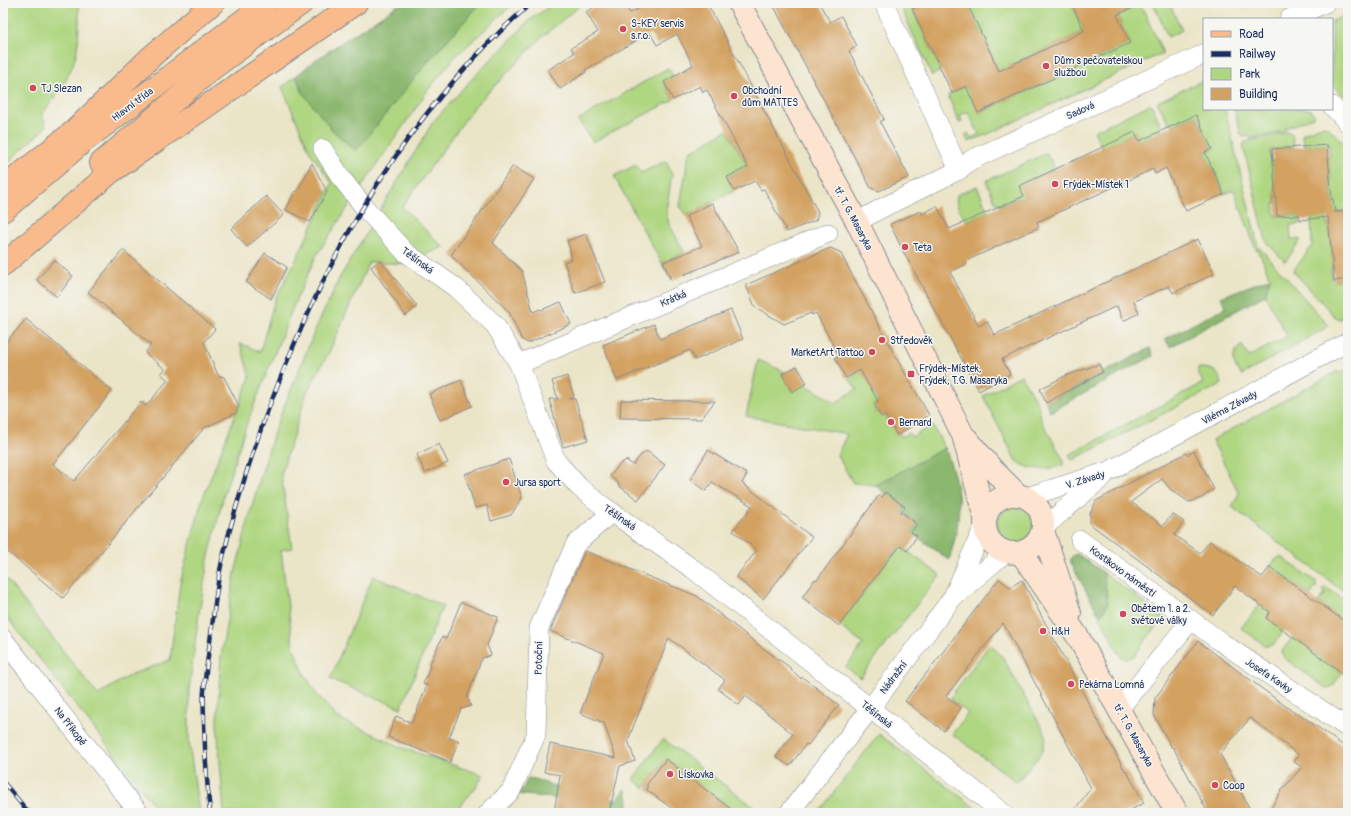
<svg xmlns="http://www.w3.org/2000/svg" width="1351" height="816" viewBox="0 0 1351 816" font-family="Pangolin,sans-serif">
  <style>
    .green { fill: #afd680; stroke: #65826f }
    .forest { fill: #8bb76e; stroke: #537366 }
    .building { fill: #d3a161 }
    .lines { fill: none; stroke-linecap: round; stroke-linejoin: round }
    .street-casing { stroke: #838a93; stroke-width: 20 }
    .secondary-casing { stroke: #838a93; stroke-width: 24 }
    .primary-casing { stroke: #838a93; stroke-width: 24 }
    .street { stroke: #fff; stroke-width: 19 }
    .secondary { stroke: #fde4d1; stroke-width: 22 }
    .primary { stroke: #fabb8c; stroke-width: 22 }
    .rail-casing { stroke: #1b2f5e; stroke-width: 4.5 }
    .rail { stroke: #f6f6f2; stroke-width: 3; stroke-dasharray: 9; stroke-linecap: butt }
    .poi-dot { fill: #d1495b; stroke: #f6f6f2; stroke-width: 1.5 }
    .labels { text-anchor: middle; stroke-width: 3; stroke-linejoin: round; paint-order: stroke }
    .poi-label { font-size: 10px; fill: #1b2f5e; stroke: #f6f6f2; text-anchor: start }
    .street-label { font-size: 10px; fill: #1b2f5e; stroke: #f6f6f2 }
  </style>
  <rect width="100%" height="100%" fill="#f6f6f2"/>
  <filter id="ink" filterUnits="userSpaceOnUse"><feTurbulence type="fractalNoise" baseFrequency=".025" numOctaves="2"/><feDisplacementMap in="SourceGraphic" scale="8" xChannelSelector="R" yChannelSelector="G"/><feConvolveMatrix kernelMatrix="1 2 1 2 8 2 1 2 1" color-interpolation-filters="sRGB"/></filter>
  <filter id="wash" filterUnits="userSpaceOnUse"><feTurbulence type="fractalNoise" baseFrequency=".012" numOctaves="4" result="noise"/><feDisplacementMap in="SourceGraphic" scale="16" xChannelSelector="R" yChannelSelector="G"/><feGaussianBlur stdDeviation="0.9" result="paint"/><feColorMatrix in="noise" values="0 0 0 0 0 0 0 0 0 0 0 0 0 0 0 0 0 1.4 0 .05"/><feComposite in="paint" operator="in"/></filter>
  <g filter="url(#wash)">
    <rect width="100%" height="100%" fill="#ebe5c8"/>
    <!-- green -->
    <g class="green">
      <path d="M3,3h76c0,13 0,27 -1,40 -3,28 -19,50 -36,71l4,13 -43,40z"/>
      <path d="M481,3h33l-60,55 -26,32 -78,114 -34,52 -23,51 -46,116 -23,71 -16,66 -9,53 -10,77v52l10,71h-39l-157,-201v-37l95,120 32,-20 40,-15 10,-77 22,-83 48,-123 -10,-34 20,9 15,-53 21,-39 36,-77 -22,-31 -28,-65 14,-11 7,17 104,-7 22,-26z"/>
      <path d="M554,3h29l-41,34 -67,69 -73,101 41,40 -37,17 -37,-2 -40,90 -22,40 -26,82 11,74 -11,2 12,96 11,27 11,19 21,25 70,32 77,26 -6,11 -23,27h-230l-7,-89 4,-68 14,-83 18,-71 23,-76 40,-98 24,-51 93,-155 35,-39 62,-63z"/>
      <path d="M899,3h26l-13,6 29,61 -9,6z"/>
      <path d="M967,3h104l13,28 -85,40z"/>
      <path d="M1129,3h11l23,50 -175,81 -20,8 -3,-7 3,-2 3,5 8,-4 -11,-22 -8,3 2,7 -3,1 -11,-28 18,-9 13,27 151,-70 -13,-28 14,-6z"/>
      <path d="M1153,3h16l13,27 -14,7z"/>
      <path d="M1348,14v86l-16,-16v-63z"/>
      <path d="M668,68l6,8 -10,6 9,18 -80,42 -15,-22z"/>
      <path d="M1204,80v29h21l33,137 71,80 -87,49c-10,-9 -12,-21 0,-30l7,12 38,-21 -22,-41 5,-17 -12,-29 -2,1 -22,-60 -10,4 -19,-42 7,-3 -16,-34 -24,10 -1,-3 -2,1 -12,-21z"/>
      <path d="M1151,104l10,22 -1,1 2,4 -23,10 -4,-9 -33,16 -8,-17z"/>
      <path d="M1234,109h76l4,5 -1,3 -28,11v3l-35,8v-3l-7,1 -2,-2z"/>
      <path d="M1322,126l6,1 20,20v64l-15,1 1,-1 -1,-11 -1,-1 -4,-42 2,-1 -1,-11h-2l-22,1 -3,-9 1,-4z"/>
      <path d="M727,130l21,37 -21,10 7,14 -48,25 -6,-10 9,-54z"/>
      <path d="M1288,132l4,2 2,13 -22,2 -2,1 1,11h2l3,43h-2l1,11 2,1 22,-1 1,9 -10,1 1,14h9v2l-14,20h-2l-18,-20 -23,-96 2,-3z"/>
      <path d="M1047,153l8,16 -35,17 4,10 -25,10 -1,-3h-2l-10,-22z"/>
      <path d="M666,161l6,13 -5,31v10l2,9 26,48h-4l-9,-18 -9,3 -1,2 -9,3 8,18 -57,-104 22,-11 5,8z"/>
      <path d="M977,186l11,26 -22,9c-5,-8 -12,-16 -9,-26z"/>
      <path d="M1311,214h15l1,11h2l4,43h-2l1,11 2,2 14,-2v36l-8,4 -4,-1 -43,-47 19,-25z"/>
      <path d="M758,360l27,12 -3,2 10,17 13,-7 30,19 22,-14 -8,-10 12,-9 17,31 -4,3 3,4 -2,2 2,3 1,-1 7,3 11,19 4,-1 1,4 8,-4 3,4 20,-12 13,23 -69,37 -23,-2 -16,-28 10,-21 -101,-18z"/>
      <path d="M1198,368c14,0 20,2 24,16l-150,76 -3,-5 134,-72 -5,-11z"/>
      <path d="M1348,371v224l-116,-88 7,-14 -27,-53 124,-68z"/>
      <path d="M1021,375l17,30 3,12 -1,1 23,41v7c-18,3 -31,6 -47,-5l-33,-65z"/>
      <circle cx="1015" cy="525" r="18"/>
      <path d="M900,546l40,29 -80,103 -14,-11 17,-23 -24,-18 54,-73 1,1z"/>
      <path d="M1280,557l3,1 33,24v6l-6,7 -40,-28 5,-7z"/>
      <path d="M1103,572l59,44v3l-28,37c-5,3 -8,3 -13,1l-21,-40 8,-14z"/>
      <path d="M373,576l70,30 -42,102 -71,-29z"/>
      <path d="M1325,588h2l21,15v21l-30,-22 7,-8 -2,-5z"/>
      <path d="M1269,593l1,19 -4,6 18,13 -10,13 -8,2 -25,-18z"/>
      <path d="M1293,637l49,36 -10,14 -6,1 -42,-30 -2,-7z"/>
      <path d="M990,644l12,12 44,79 -3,15 -8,11 -18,21 -65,-48 16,-21 -17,-13v-4z"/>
      <path d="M879,734l91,70 12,9h-164z"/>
      <path d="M663,739l95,71 -2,3h-20l-70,-54 -22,29 -11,-9z"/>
    </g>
    <!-- forest -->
    <g class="forest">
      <path d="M401,3h80l-52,57 -73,91 -23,-20 -30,-38 -7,-17 18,-15z"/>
      <path d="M1270,278l-5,17 -95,52 -5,-8 61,-32 -5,-10z"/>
      <path d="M1150,348l3,8 -103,56 -4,-9z"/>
      <path d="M945,448c17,45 18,66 4,112l-38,-28 6,-8c-4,-5 -10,-8 -15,-12 -10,-8 -16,-19 -26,-27z"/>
      <path d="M1077,554l26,18 5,31 -8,14 -29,-54c-1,-5 1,-8 6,-9z"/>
      <path d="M528,778l7,1 21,8 27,7 1,-2 32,8 9,-11 3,10 -1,14h-17l1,-2 -51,-12 -44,-5 8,-7z"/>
    </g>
    <g id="blocks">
      <!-- building -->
      <g class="building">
        <path d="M600,3h24l6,10 20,-10h57l111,209 -2,8 -29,12 -23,-43 -3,1 -6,-9 -21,10 -7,-14 21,-10 -41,-77 -4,2 -3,-6 -27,14 -9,-18 29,-17 -16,-31 -20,11 -7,-12 -65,37 1,2 -26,17 -12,-19 26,-17 -3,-5 27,-16 -12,-20z"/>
        <path d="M772,3h47l11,19 11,-6 16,30 -8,5 35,68 -4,3 29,55 -30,14 -8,-3z"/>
        <path d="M925,3h42l32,68 85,-40 -13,-28h72l-26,12 13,28 -152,70 -12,-27 -14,7 -40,-84z"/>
        <path d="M1196,115l16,34 -7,3 19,42 -38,17 -20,-43 -11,6 -2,-5 -116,53 2,5 -73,34 1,3 -17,8 29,54 8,-5 7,14 204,-96 16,35 -41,19 -4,-7 -35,15 5,12 -16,8 -6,-15 -115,53 8,15 -31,17 -76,-140 -13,-27 31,-13 1,3 15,-8 12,23 75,-33 -5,-10 56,-26 60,-28 4,9z"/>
        <path d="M1327,145l5,55 1,-1 2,13 13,-1v68l-14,2 -6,-64 -28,3 -1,-5 -22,1 -5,-67z"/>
        <path d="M312,163l15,29 -17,30 -24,-12 9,-19 2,1z"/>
        <path d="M513,166l21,13 -41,64 29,28 11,41 7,-3 1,1 20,-8 10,22 -43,19 -6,-3 -13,-28 -58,-57z"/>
        <path d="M266,196l18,19 -37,32 -16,-18z"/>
        <path d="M712,203l27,49 -68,28 -8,-18 39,-16 -16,-30z"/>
        <path d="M586,234l19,48 -30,11 -11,-31 8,-3 -2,-7h1l-4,-11z"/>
        <path d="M830,248l10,4 53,100 36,63 -32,20 -12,-20 -4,2 -7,-13 4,-3 -18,-31 -14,8 -11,-20 4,-2 -23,-43 -4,2 -1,-2 -27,11 -29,-17 -9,-22z"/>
        <path d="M123,250l92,79 -11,13 14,33 6,2 15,29 -3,7 -32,15 -141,170 -60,-50v-202l23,-27 86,72 -59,73 21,17 67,-79 5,4 22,-26 -7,-6 4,-5 -20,-16 6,-8 -63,-53z"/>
        <path d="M265,253l22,14 -16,32 -25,-17z"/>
        <path d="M54,260l19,16 -16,21 -20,-17z"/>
        <path d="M380,260l37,46 -11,10 -35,-49z"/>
        <path d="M731,310l12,29 -48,21 -5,-10 -73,30 -14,-35 51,-21 6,15z"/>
        <path d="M1099,364l4,8 -57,31 -6,-14 25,-13z"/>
        <path d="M797,366l10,17 -15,9 -10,-18z"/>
        <path d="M567,376l7,21 -5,2h6l13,41 -25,7 -14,-48h9l-6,-18z"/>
        <path d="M461,380l11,26 -32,14 -11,-26z"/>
        <path d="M621,400l71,1h23l-14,18 -81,-1z"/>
        <path d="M439,444l9,19 -23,10 -8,-19z"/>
        <path d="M708,450l39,24 -5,9 70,54 -49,62 -27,-22 21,-27 -24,-19 19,-25 -40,-24 -6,9 -16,-11z"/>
        <path d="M647,451l18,14 -27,35 -20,-15 1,-1 -9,-8 9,-11 7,-5 7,5 8,-10z"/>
        <path d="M1194,451l20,38 -13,9 -12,4 -19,-13 -8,-10 -31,23 32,24 9,-12 12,8 -10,13 26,18 10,-12 52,36 8,-10 78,57v53l-82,-59 4,-6 -35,-26 -22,29 -123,-91v-10l6,-13 90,-48 1,2z"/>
        <path d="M509,459l13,39 -11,17 -20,6 -4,-16 -12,3 -10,-34z"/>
        <path d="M885,492l20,15 -4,5 16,12 -6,8 6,4 -10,15 -7,-5 -6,8 -1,-1 -54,73 -37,-29 13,-18 2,1 62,-85 3,2z"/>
        <path d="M585,551l112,45 63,50 28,20 13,13 1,-2 37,28 -31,40 -2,-1 -16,22 -14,-9 17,-23 -47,-38 -7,9 -21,-16 7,-9 -56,-42 -41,102 7,21 -15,5 -11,47h-55l6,-38 -16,-3 6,-28 66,14 -12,-35 -24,-10 24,-60 -54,-22z"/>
        <path d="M999,579l11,8 12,-7 103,191 1,-1 18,33 -19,10h-53l19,-25 -88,-165 -57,73 15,12 -17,23 -39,-30z"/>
        <path d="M461,602l37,15 -11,28 4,10 -9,3 -15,39 4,9 -10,3 -12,29 10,3 -9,21 -62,-25 8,-21 16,7 15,-38 -4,-1 7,-17 -1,-1 13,-29 4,2z"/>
        <path d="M1198,641l98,73 2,-1 50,36v64h-80l13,-22 21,-24 -8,-5 5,-7 -49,-37 -30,36 32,59h-44l-35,-66 -1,1 -18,-33 1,-17z"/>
        <path d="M666,759l70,54h-58l-31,-23v-6z"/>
      </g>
    </g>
  </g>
  <g filter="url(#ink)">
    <use href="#blocks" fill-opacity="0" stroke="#838a93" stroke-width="1"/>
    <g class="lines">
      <defs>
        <g id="street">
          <path d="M884,3l75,167"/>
          <path d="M1289,19l36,-16"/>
          <path d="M1332,106l16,17"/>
          <path d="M323,149l19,30 22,28 41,45 51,36 39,37 24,39 37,97 23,26 24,19 90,63 310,244"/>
          <path d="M857,222l23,-13 79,-39 12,-10 233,-106"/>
          <path d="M519,364l309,-131"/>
          <path d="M1027,497l82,-26 239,-129"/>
          <path d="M1043,528l61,-52"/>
          <path d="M1080,540l111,80 -72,89"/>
          <path d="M956,595l49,-42"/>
          <path d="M1191,620l30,22 127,86"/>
          <path d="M3,639l136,174"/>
          <path d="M488,813l23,-22 25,-56 3,-107 36,-83 37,-33"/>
          <path d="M789,813l81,-104 83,-112 31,-71"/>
        </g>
        <g id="secondary">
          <path d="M739,3l118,219 106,213 22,83"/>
          <path d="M967,439l25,30 26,26"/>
          <circle cx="1014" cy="524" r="29"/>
          <path d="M1043,531l27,82"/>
          <path d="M1021,553l57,84 99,176"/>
        </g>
        <g id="primary">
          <path d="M101,163l112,-95 89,-65"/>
          <path d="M3,188l71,-57 78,-75 61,-53"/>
          <path d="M3,211l81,-70 182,-138"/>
          <path d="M3,265l108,-93 245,-169"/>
        </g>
      </defs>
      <!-- street casing -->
      <use href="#street" class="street-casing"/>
      <!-- secondary casing -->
      <use href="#secondary" class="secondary-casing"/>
      <!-- primary casing -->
      <use href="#primary" class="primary-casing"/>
      <!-- street -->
      <use href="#street" class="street"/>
      <!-- secondary -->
      <use href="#secondary" class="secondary"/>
      <!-- primary -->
      <use href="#primary" class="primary"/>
      <defs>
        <g id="rail">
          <path d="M3,782l26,31"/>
          <path d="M210,813c-3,-30 -5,-60 -6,-90 0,-11 -1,-22 0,-32 1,-17 4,-33 6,-50 4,-26 6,-54 12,-80 15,-62 34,-123 58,-182 43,-109 100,-215 178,-303 23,-26 47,-51 74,-73"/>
        </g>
      </defs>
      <!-- rail casing -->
      <use href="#rail" class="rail-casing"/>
      <!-- rail -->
      <use href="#rail" class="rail"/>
    </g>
  </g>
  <!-- markers -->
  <g class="poi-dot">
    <circle cx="623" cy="29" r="4"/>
    <circle cx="1046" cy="66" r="4"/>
    <circle cx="33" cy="88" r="4"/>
    <circle cx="734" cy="96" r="4"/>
    <circle cx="1055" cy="184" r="4"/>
    <circle cx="905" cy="247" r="4"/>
    <circle cx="882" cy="340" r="4"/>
    <circle cx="872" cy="352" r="4"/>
    <rect x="907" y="370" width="8" height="8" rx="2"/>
    <circle cx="891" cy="422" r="4"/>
    <circle cx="506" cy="482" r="4"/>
    <circle cx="1123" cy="614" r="4"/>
    <circle cx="1043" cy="631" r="4"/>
    <circle cx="1071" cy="684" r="4"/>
    <circle cx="670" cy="774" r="4"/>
    <circle cx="1215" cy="785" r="4"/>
  </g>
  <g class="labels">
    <!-- poi labels -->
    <g class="poi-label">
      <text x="631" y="27">S-KEY servis<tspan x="631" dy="12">s.r.o.</tspan></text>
      <text x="1054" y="64">Dům s pečovatelskou<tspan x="1054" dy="12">službou</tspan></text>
      <text x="41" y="92">TJ Slezan</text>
      <text x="742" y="94">Obchodní<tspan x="742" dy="12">dům MATTES</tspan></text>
      <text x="1063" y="188">Frýdek-Místek 1</text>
      <text x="913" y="251">Teta</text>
      <text x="890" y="344">Středověk</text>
      <text x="864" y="356" text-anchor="end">MarketArt Tattoo</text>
      <text x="919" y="372">Frýdek-Místek,<tspan x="919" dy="12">Frýdek, T.G. Masaryka</tspan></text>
      <text x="899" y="426">Bernard</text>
      <text x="514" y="486">Jursa sport</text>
      <text x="1131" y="612">Obětem 1. a 2.<tspan x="1131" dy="12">světové války</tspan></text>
      <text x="1051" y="635">H&amp;H</text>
      <text x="1079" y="688">Pekárna Lomná</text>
      <text x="678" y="778">Lískovka</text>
      <text x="1223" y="789">Coop</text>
    </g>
    <!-- street labels -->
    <g class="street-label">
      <text transform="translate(132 104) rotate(-37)" y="4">Hlavní třída</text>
      <text transform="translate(1080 110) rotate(-24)" y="4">Sadová</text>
      <text transform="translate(854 218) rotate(62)" y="4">tř. T. G. Masaryka</text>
      <text transform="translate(418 260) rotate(37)" y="4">Těšínská</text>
      <text transform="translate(673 298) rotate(-23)" y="4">Krátká</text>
      <text transform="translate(1229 407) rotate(-28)" y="4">Viléma Závady</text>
      <text transform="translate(1085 479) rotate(-17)" y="4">V. Závady</text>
      <text transform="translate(620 517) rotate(35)" y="4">Těšínská</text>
      <text transform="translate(1123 571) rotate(36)" y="4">Kostikovo náměstí</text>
      <text transform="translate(538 658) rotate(-89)" y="4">Potoční</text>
      <text transform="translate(1269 675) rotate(34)" y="4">Josefa Kavky</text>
      <text transform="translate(893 677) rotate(-53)" y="4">Nádražní</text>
      <text transform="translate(877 714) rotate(39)" y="4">Těšínská</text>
      <text transform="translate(71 726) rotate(52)" y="4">Na Příkopě</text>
      <text transform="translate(1134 735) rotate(61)" y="4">tř. T. G. Masaryka</text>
    </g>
  </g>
  <!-- margin -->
  <rect width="1351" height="816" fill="none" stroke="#f6f6f2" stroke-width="16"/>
  <!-- legend -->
  <rect x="1203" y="18" width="130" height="92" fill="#f6f6f2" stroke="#9ea6b7"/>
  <rect x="1211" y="31" width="20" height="6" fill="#fabb8c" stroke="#9ea6b7"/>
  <text x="1239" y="38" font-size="12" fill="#1b2f5e">Road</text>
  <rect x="1211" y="51" width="20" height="6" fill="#1b2f5e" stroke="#9ea6b7"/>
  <text x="1239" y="58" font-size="12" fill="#1b2f5e">Railway</text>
  <rect x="1211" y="68" width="20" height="12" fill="#afd680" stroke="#9ea6b7"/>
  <text x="1239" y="78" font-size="12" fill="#1b2f5e">Park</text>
  <rect x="1211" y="88" width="20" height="12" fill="#d3a161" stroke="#9ea6b7"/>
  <text x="1239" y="98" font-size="12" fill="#1b2f5e">Building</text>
</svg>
